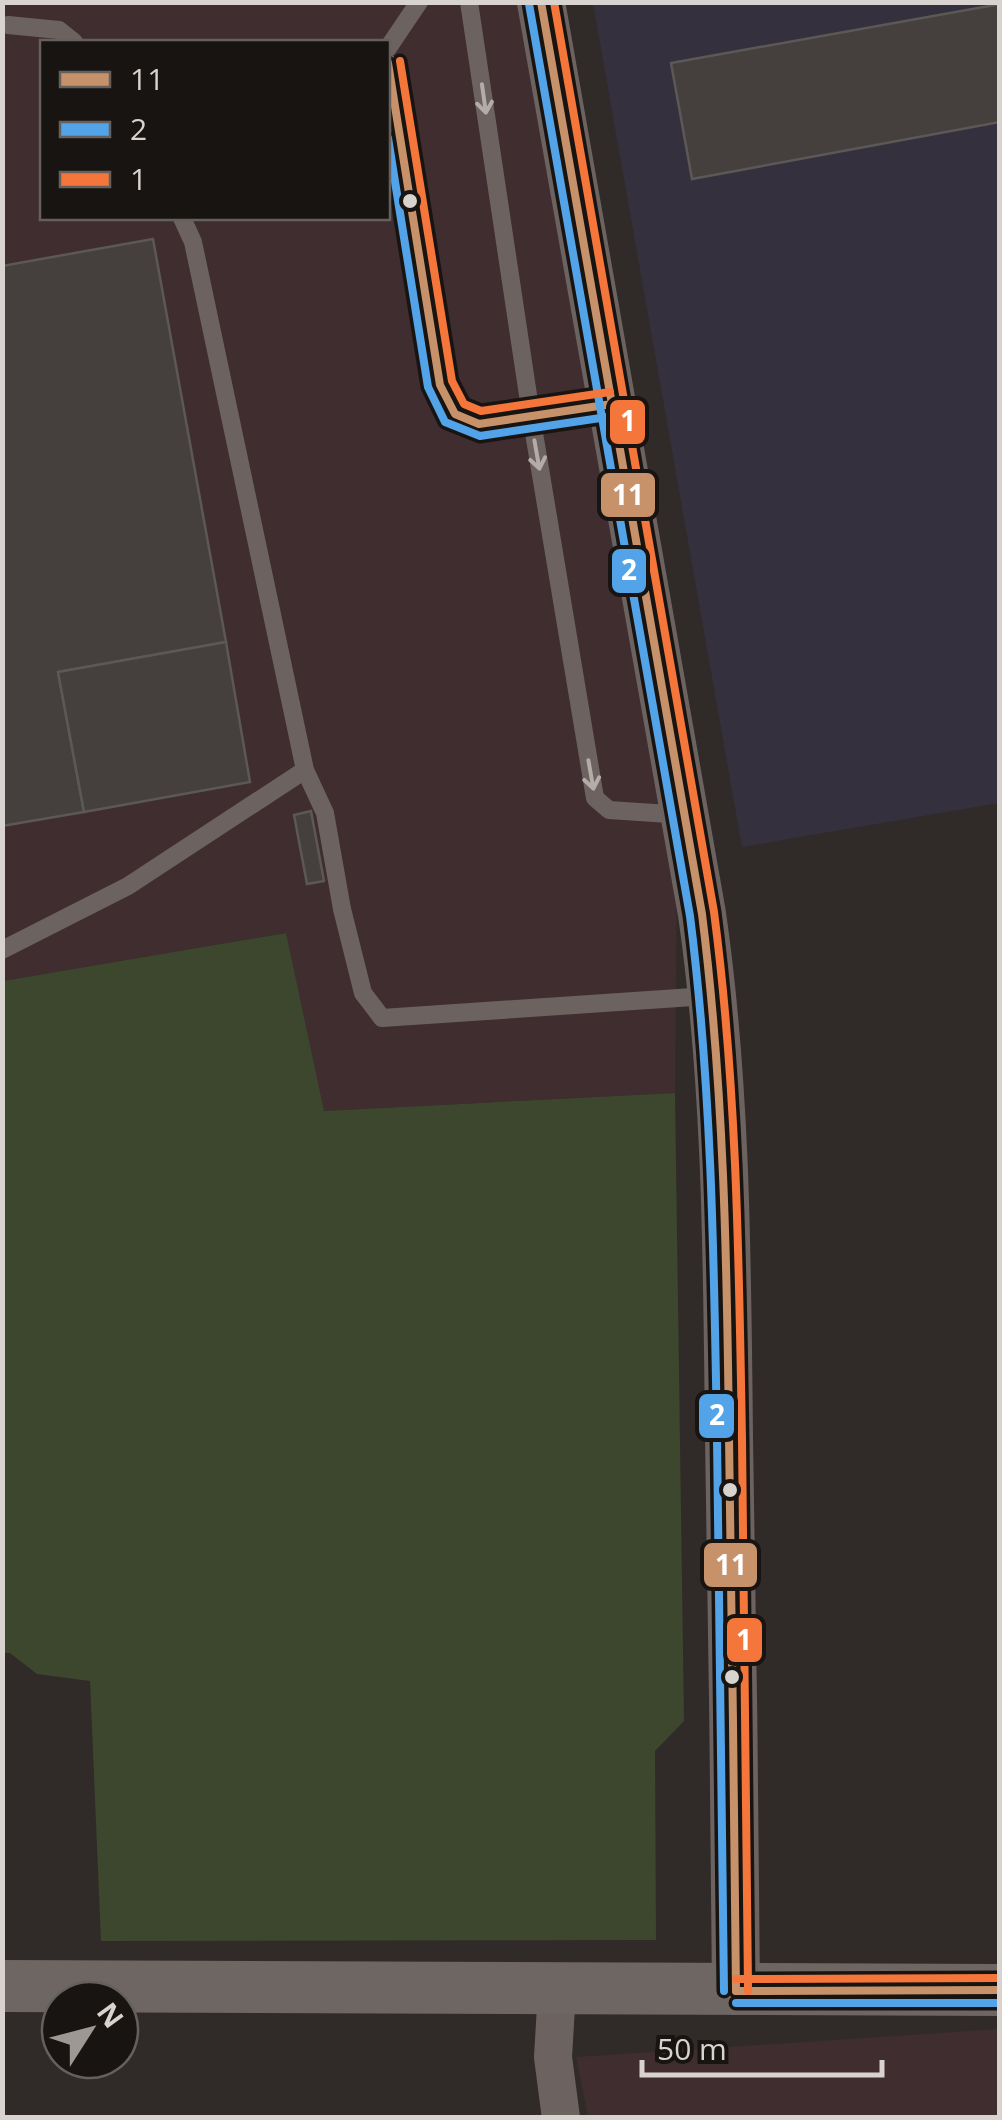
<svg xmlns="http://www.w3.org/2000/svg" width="1002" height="2120" viewBox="0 0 1002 2120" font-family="'Open Sans',sans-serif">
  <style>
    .commercial { fill: #34303e }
    .industrial { fill: #402d2f; fill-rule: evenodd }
    .green { fill: #3d472d }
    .building { fill: #45403e; stroke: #5b5855; stroke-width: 2.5 }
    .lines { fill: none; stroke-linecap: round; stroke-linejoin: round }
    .path { stroke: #6c6664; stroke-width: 6; stroke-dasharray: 8 8; stroke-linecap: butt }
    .service { stroke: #6c6360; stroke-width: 18 }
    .minor { stroke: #6c6360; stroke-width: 38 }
    .tertiary { stroke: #6c6360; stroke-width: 48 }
    .secondary { stroke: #6e6663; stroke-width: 52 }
    .bus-1-casing { stroke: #181411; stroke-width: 15 }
    .bus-2-casing { stroke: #181411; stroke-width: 15 }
    .bus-3-casing { stroke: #181411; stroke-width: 15 }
    .bus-1 { stroke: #c7916a; stroke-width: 8 }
    .bus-2 { stroke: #53a3e8; stroke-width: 8 }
    .bus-3 { stroke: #f5763a; stroke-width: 8 }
    .oneway { stroke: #b3aca8 }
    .bus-dot { fill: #d9d3cf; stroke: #181411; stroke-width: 4 }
    .line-badge { stroke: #181411; stroke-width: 4 }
    .badge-label { font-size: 28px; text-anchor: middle; font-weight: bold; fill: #fff }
  </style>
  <rect width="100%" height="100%" fill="#302b28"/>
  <!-- commercial -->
  <path class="commercial" d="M593,3h406v800l-257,44z"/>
  <!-- industrial -->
  <g class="industrial">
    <path d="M3,3h518l156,865 -2,225 -352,18 -38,-178 -282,48zM42,42h346v176h-346z"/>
    <path d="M999,2029v88h-411l-12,-60z"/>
  </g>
  <!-- green -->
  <path class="green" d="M286,933l38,178 351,-18 9,628 -29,30 1,189 -555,1 -11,-260 -53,-7 -27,-21h-7v-672z"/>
  <!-- building -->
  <g class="building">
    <path d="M1000,4v118l-308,57 -21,-116z"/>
    <path d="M153,239l73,403 -168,30 26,140 -82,14v-560z"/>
    <path d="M226,642l24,140 -166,30 -26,-140z"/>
    <path d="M311,811l13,70 -17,3 -13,-69z"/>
  </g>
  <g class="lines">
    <!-- path -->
    <path class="path" d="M360,41v1"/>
    <!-- service -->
    <g class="service">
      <path d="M469,2l62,413 64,383 14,12 75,5"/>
      <path d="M8,25l51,5 15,12"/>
      <path d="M388,48l31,-46"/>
      <path d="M388,63l52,322 15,29 24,10 132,-20"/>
      <path d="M182,218l11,24 112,528 20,43 17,96 21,84 19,25 326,-22"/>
      <path d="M2,950l126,-64 177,-116"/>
    </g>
    <!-- minor -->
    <path class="minor" d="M557,1990l-4,67 8,61"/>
    <!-- tertiary -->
    <path class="tertiary" d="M541,2l161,912c25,174 25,348 27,523 3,185 6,369 7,554"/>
    <!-- secondary -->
    <path class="secondary" d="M2,1986l998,4"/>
    <defs>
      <g id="bus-1">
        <path d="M541,2l161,912c22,174 25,348 27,523 2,185 6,369 7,554"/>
        <path d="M388,63l52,322 15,29 24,10 133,-20"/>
        <path d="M736,1991l264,-1"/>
      </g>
      <g id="bus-2">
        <path d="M529,4l161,912c22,173 24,347 27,522 2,184 5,369 7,553"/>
        <path d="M388,138l40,249 17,35 35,14 134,-20"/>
        <path d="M736,2003h264"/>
      </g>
      <g id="bus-3">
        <path d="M554,2l160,910c23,175 25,351 28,528 2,183 5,367 6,551"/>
        <path d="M400,61l52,320 12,23 17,7 129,-19"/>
        <path d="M736,1979l264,-1"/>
      </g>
    </defs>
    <!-- bus-1 casing -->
    <use href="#bus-1" class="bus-1-casing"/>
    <!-- bus-2 casing -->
    <use href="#bus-2" class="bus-2-casing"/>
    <!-- bus-3 casing -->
    <use href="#bus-3" class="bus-3-casing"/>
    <!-- bus-1 -->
    <use href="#bus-1" class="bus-1"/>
    <!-- bus-2 -->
    <use href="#bus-2" class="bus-2"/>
    <!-- bus-3 -->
    <use href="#bus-3" class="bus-3"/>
  </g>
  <!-- one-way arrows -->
  <defs><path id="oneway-shaft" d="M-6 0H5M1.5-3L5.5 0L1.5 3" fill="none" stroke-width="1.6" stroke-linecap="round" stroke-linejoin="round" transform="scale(2.5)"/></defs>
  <g class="oneway">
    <use href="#oneway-shaft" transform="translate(484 99) rotate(82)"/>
    <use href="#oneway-shaft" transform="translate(537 455) rotate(80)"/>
    <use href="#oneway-shaft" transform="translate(591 775) rotate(80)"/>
  </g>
  <!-- markers -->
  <g class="bus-dot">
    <circle cx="410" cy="201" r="9"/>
    <circle cx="730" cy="1490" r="9"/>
    <circle cx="732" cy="1677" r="9"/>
  </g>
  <g class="line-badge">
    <rect x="608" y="398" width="39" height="48" rx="10" fill="#f5763a"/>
    <rect x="599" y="471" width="58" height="48" rx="10" fill="#c7916a"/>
    <rect x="610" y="547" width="38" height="48" rx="10" fill="#53a3e8"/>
    <rect x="697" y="1392" width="39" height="48" rx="10" fill="#53a3e8"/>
    <rect x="702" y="1541" width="57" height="48" rx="10" fill="#c7916a"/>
    <rect x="725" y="1616" width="39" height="48" rx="10" fill="#f5763a"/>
  </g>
  <g class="badge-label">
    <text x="628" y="431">1</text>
    <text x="628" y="505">11</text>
    <text x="629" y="580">2</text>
    <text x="717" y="1425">2</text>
    <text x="731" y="1575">11</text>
    <text x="744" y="1650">1</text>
  </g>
  <!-- border -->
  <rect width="1002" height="2120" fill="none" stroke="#d9d3cf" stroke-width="10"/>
  <!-- legend -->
  <rect x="40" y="40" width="350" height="180" fill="#181411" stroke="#65605d" stroke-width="2.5"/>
  <rect x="60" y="72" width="50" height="15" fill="#c7916a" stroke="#65605d" stroke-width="2.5"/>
  <text x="130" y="90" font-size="30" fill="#d9d3cf">11</text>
  <rect x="60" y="122" width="50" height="15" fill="#53a3e8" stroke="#65605d" stroke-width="2.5"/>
  <text x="130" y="140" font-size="30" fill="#d9d3cf">2</text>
  <rect x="60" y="172" width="50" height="15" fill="#f5763a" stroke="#65605d" stroke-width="2.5"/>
  <text x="130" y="190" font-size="30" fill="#d9d3cf">1</text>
  <!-- north arrow -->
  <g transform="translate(90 2030) rotate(54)"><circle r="48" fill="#181411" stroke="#65605d" stroke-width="2.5"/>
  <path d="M0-8L18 38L0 25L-18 38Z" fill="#9e9895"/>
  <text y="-15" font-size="28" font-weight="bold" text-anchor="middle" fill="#d9d3cf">N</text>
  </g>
  <!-- scale -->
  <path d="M642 2060v15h240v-15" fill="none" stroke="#d9d3cf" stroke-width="5"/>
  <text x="657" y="2060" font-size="30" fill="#d9d3cf" stroke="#181411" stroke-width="8" paint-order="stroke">50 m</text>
</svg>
